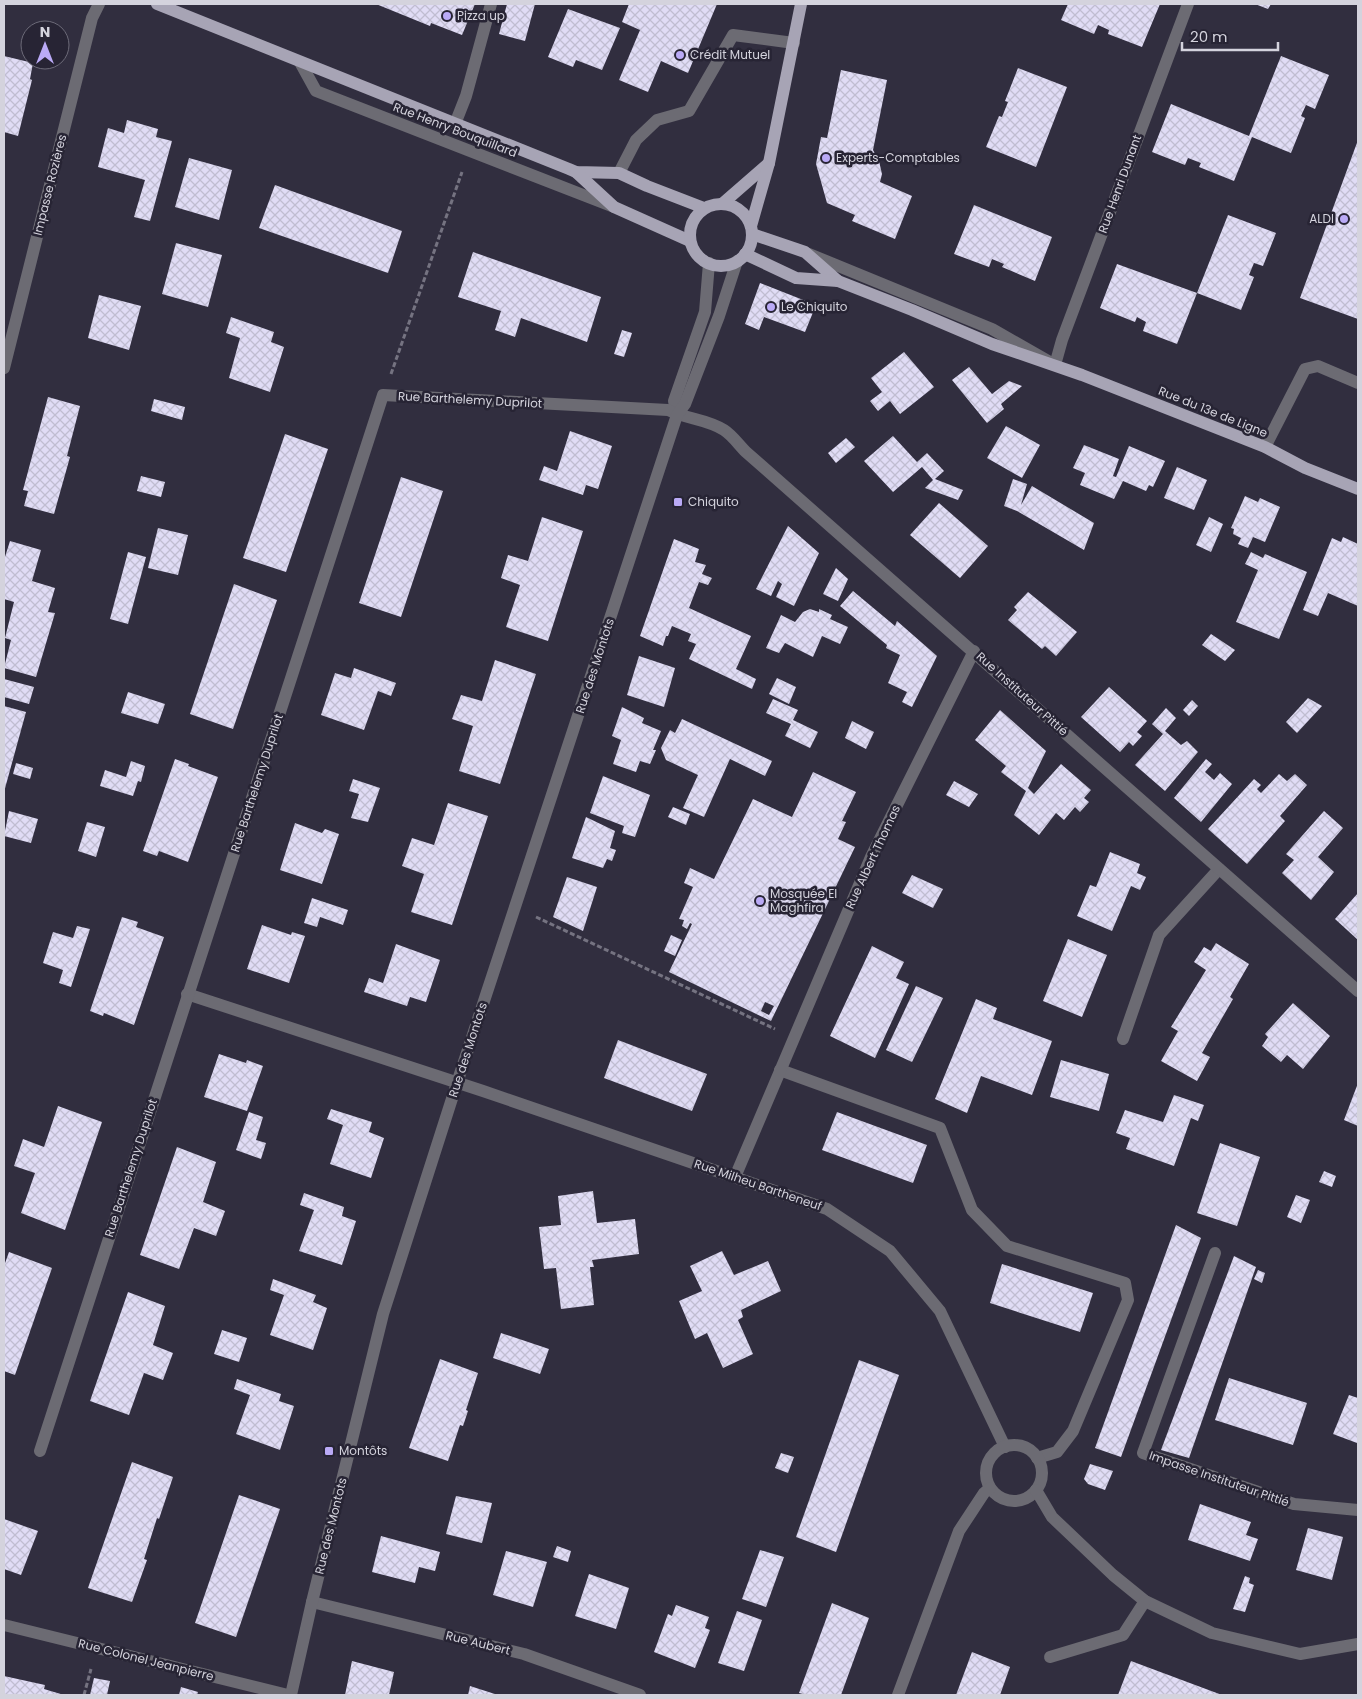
<svg xmlns="http://www.w3.org/2000/svg" width="1362" height="1699" viewBox="0 0 1362 1699" font-family="Poppins,sans-serif">
  <style>
    .building { fill: url(#building-cross-hatch); fill-rule: evenodd }
    .lines { fill: none; stroke-linecap: round; stroke-linejoin: round }
    .path { stroke: #757381; stroke-width: 3; stroke-dasharray: 5 2.5; stroke-linecap: butt }
    .minor { stroke: #6c6b73; stroke-width: 12 }
    .major { stroke: #a7a4b5; stroke-width: 12 }
    .poi-dot { fill: #baaaf6; stroke: #272434; stroke-width: 2 }
    .labels { text-anchor: middle; stroke-width: 5; stroke-linejoin: round; paint-order: stroke }
    .poi-label { font-size: 12px; fill: #d4d3dd; stroke: #272434; text-anchor: start }
    .street-label { font-size: 12px; fill: #d4d3dd; stroke: #272434 }
  </style>
  <defs>
    <pattern id="building-cross-hatch" width="8" height="8" patternUnits="userSpaceOnUse" patternTransform="scale(1.25)"><rect width="8" height="8" fill="#e0dcf5"/><path d="M0 0l8 8M0 8l8-8" fill="none" stroke="#c0bdd1"/></pattern>
  </defs>
  <rect width="100%" height="100%" fill="#312e3f"/>
  <!-- building -->
  <g class="building">
    <path d="M376,4h99l-13,31 -31,-12 -1,3z"/>
    <path d="M507,4h28l-10,37 -26,-7z"/>
    <path d="M629,4h88l-29,69 -27,-12 -13,31 -29,-12 21,-50 -18,-8z"/>
    <path d="M1068,4h92l-18,43 -34,-13 1,-4 -11,-5 -4,9 -33,-14z"/>
    <path d="M1255,4h16l-3,5z"/>
    <path d="M568,9l52,19 -18,42 -26,-10 -3,7 -25,-10z"/>
    <path d="M4,56l29,7 -3,16 2,1 -14,56 -14,-4z"/>
    <path d="M1281,56l48,19 -14,34 -9,-4 -5,11 4,2 -14,35 -39,-16 -18,44 -35,-14 2,-4 -13,-5 -3,7 -33,-13 19,-48 78,32z"/>
    <path d="M1018,68l49,19 -31,80 -50,-20 13,-31 3,1 6,-15 -3,-1z"/>
    <path d="M841,70l46,10 -14,70 6,11 3,13 -2,8 32,14 -17,43 -43,-18 3,-6 -28,-12 -11,-39 5,-27 6,1z"/>
    <path d="M127,120l31,9 -2,8 16,4 -22,80 -16,-4 11,-37 -47,-13 10,-39 16,5z"/>
    <path d="M1358,140v179l-58,-21z"/>
    <path d="M189,158l43,12 -13,50 -44,-13z"/>
    <path d="M275,185l127,46 -14,42 -129,-45z"/>
    <path d="M974,205l78,32 -17,44 -33,-14 2,-3 -12,-5 -3,8 -35,-13z"/>
    <path d="M1228,215l48,18 -13,33 -9,-3 -5,12 5,2 -13,33 -44,-17z"/>
    <path d="M176,243l46,12 -14,52 -46,-13z"/>
    <path d="M473,252l128,45 -14,45 -66,-24 -6,19 -20,-7 6,-19 -43,-14z"/>
    <path d="M1117,264l80,29 -20,51 -34,-13 3,-9 -9,-5 -2,5 -35,-14z"/>
    <path d="M760,283l56,22 -11,27 -41,-15 -5,13 -14,-6z"/>
    <path d="M99,295l42,11 -12,44 -41,-12z"/>
    <path d="M231,317l43,15 -3,10 13,5 -14,45 -41,-14 11,-40 -14,-5z"/>
    <path d="M622,330l10,3 -8,24 -10,-3z"/>
    <path d="M904,352l30,35 -34,27 -10,-13 -12,10 -8,-10 12,-9 -11,-14z"/>
    <path d="M969,367l23,27 17,-13 13,5 -21,18 3,5 -17,14 -35,-43z"/>
    <path d="M48,397l32,9 -13,50 3,1 -16,57 -30,-8 4,-15 -5,-1z"/>
    <path d="M154,399l31,8 -3,13 -31,-9z"/>
    <path d="M1006,426l34,19 -18,33 -35,-20z"/>
    <path d="M570,431l42,15 -14,43 -12,-4 -3,10 -44,-15 5,-14 13,5z"/>
    <path d="M285,434l43,15 -42,123 -43,-14z"/>
    <path d="M893,436l24,26 10,-9 17,18 -9,8 28,11 -5,10 -33,-12 8,-8 -11,-13 -29,25 -29,-31z"/>
    <path d="M846,438l9,9 -19,16 -8,-10z"/>
    <path d="M1084,445l35,14 -6,17 3,1 13,-31 36,15 -12,26 -4,-2 -3,6 -23,-10 -9,18 -34,-14 5,-12 -12,-5z"/>
    <path d="M1177,467l30,13 -13,30 -30,-12z"/>
    <path d="M141,476l24,6 -4,15 -24,-6z"/>
    <path d="M401,477l42,14 -42,126 -42,-14z"/>
    <path d="M1013,479l14,5 -6,21 11,-19 62,37 -10,27 -67,-39 -13,-5z"/>
    <path d="M1245,496l13,6 2,-4 20,9 -15,35 -12,-5 -5,11 -10,-4 3,-6 -8,-4 1,-5 -3,-1z"/>
    <path d="M939,503l49,43 -28,32 -50,-43z"/>
    <path d="M542,517l41,14 -35,110 -42,-14 14,-42 -19,-7 7,-23 20,6z"/>
    <path d="M1209,517l14,7 -12,28 -15,-7z"/>
    <path d="M788,526l31,27 -25,53 -18,-9 6,-13 -4,-3 -7,15 -15,-7z"/>
    <path d="M158,528l30,7 -10,40 -30,-7z"/>
    <path d="M1343,537l15,7v62l-30,-13 -10,23 -15,-6 29,-72 9,4z"/>
    <path d="M674,539l25,10 -4,13 11,3 -4,9 10,4 -4,7 -9,-3 -10,26 62,28 -15,33 20,10 -4,10 -63,-30 7,-15 -8,-3 3,-7 -19,-8 -4,10h-2l-3,10 -23,-10z"/>
    <path d="M10,541l31,9 -9,31 23,7 -7,24 7,1 -19,64 -32,-9 7,-28 -6,-2 9,-36 -10,-3v-39z"/>
    <path d="M128,552l18,5 -18,67 -18,-5z"/>
    <path d="M1251,552l12,6 2,-4 42,18 -28,67 -43,-17 22,-52 -13,-6z"/>
    <path d="M836,568l12,11 -10,22 -15,-7z"/>
    <path d="M234,584l43,16 -44,129 -43,-15z"/>
    <path d="M853,591l42,35 2,-5 40,35 -25,51 -10,-5 5,-10 -19,-9 12,-28 -14,-7 1,-3 -47,-39z"/>
    <path d="M1028,592l49,40 -21,24 -11,-10 -3,3 -34,-29 9,-10 -3,-3z"/>
    <path d="M810,609l9,3v-3l13,6 -2,4 18,8 -8,17 -18,-8 -9,21 -28,-14 -6,10 -13,-5 15,-33 14,7 8,-10z"/>
    <path d="M1211,634l24,16 -10,11 -23,-16z"/>
    <path d="M639,656l36,12 -11,39 -37,-12z"/>
    <path d="M495,660l41,14 -36,110 -41,-13 14,-45 -21,-7 9,-24 21,6z"/>
    <path d="M354,668l42,15 -5,13 -13,-5 -14,39 -43,-15 14,-42 16,5z"/>
    <path d="M777,678l19,9 -7,17 -20,-10z"/>
    <path d="M4,679l30,8 -5,17 -25,-7z"/>
    <path d="M1109,687l38,34 -10,11 5,4 -9,10 -4,-4 -9,10 -39,-35z"/>
    <path d="M128,692l37,12 -7,20 -37,-11z"/>
    <path d="M1308,698l14,8 -25,27 -11,-11z"/>
    <path d="M773,699l25,11 -5,10 25,12 -8,16 -25,-12 6,-12 -25,-11z"/>
    <path d="M1192,700l6,6 -9,10 -6,-6z"/>
    <path d="M4,706l22,6 -22,80z"/>
    <path d="M622,707l22,11 -2,5 19,8 -8,19h3l-6,14 -10,-3 -4,11 -23,-8 8,-24 -9,-4z"/>
    <path d="M1166,708l10,10 -11,13 16,14 6,-4 11,11 -33,39 -30,-26 28,-31 -11,-10z"/>
    <path d="M1000,710l46,41 -18,37 6,6 27,-30 30,26 -7,8 5,4 -9,10 -5,-5 -11,13 -8,-7 -17,22 -25,-20 12,-24 -25,-19 5,-6 -31,-26z"/>
    <path d="M682,719l90,42 -7,15 -35,-17 -26,58 -21,-9 15,-33 -32,-15 -5,-12 9,-18 5,3z"/>
    <path d="M852,721l22,11 -8,17 -21,-11z"/>
    <path d="M175,759l14,5 -1,2 30,11 -30,85 -29,-11 -2,5 -14,-5z"/>
    <path d="M1206,759l6,5 -7,8 9,8 6,-7 12,11 -31,38 -27,-24z"/>
    <path d="M131,761l14,5 -4,16 -3,-1 -5,15 -33,-10 5,-16 21,7z"/>
    <path d="M16,763l17,5 -3,11 -17,-5z"/>
    <path d="M813,772l43,20 -14,29 4,1 -8,17 17,8 -84,174 -102,-49 23,-48 -2,-1 -3,6 -5,-3 2,-6 -5,-1 14,-32 -9,-4 6,-15 24,11 39,-80 39,18zM765,1002l9,4 -5,9 -8,-4z"/>
    <path d="M1279,774l8,7 8,-7 12,11 -27,31 5,5 -38,43 -39,-35 46,-50 7,6 -4,4 4,4z"/>
    <path d="M603,776l47,19 -15,42 -13,-4 2,-7 -34,-13z"/>
    <path d="M353,779l27,9 -12,34 -17,-4 8,-24 -10,-3z"/>
    <path d="M954,781l24,13 -9,13 -23,-12z"/>
    <path d="M448,803l40,13 -36,109 -41,-13 13,-38 -22,-8 10,-28 22,7z"/>
    <path d="M673,807l17,7 -4,11 -18,-8z"/>
    <path d="M9,811l29,8 -7,24 -27,-7z"/>
    <path d="M1324,811l19,17 -25,29 16,15 -23,28 -29,-27 12,-13 -8,-6z"/>
    <path d="M586,817l29,14 -5,17 6,2 -4,11 -5,-2 -4,9 -31,-10z"/>
    <path d="M87,822l18,5 -9,30 -18,-6z"/>
    <path d="M295,823l27,10 3,-4 14,5 -17,50 -42,-14z"/>
    <path d="M1110,852l30,12 -3,9 9,4 -6,13 -9,-4 -19,45 -35,-15 13,-31 6,2z"/>
    <path d="M912,875l31,14 -10,19 -31,-15z"/>
    <path d="M567,877l30,10 -14,44 -30,-14z"/>
    <path d="M1358,893v47l-23,-21z"/>
    <path d="M312,898l36,12 -5,15 -23,-8 -3,10 -13,-4z"/>
    <path d="M122,917l16,5 -2,5 28,10 -30,88 -30,-12 -1,3 -13,-5z"/>
    <path d="M262,925l29,10 1,-3 13,4 -16,47 -42,-14z"/>
    <path d="M77,926l13,3 -19,58 -12,-4 4,-13 -20,-7 10,-31 20,6z"/>
    <path d="M671,935l11,5 -7,16 -11,-5z"/>
    <path d="M1068,939l39,16 -25,62 -39,-16z"/>
    <path d="M1216,943l33,21 -19,33 3,2 -31,54 8,4 -13,24 -36,-20 17,-30 -7,-4 35,-57 -12,-8 10,-15 7,4z"/>
    <path d="M396,944l44,16 -14,42 -16,-5 -3,9 -43,-14 5,-14 14,5z"/>
    <path d="M872,946l32,16 -8,16 13,6 -34,74 -45,-22z"/>
    <path d="M916,986l27,12 -31,64 -26,-12z"/>
    <path d="M976,999l21,9 -4,11 59,22 -20,54 -51,-19 -14,37 -32,-14z"/>
    <path d="M1293,1003l37,33 -27,33 -16,-14 -6,7 -19,-16 6,-9 -3,-3z"/>
    <path d="M618,1040l89,34 -15,37 -88,-33z"/>
    <path d="M219,1054l27,9 1,-3 16,6 -16,45 -43,-14z"/>
    <path d="M1061,1060l48,14 -10,37 -49,-14z"/>
    <path d="M1358,1083v43l-14,-6z"/>
    <path d="M1174,1095l30,10 -6,16 -7,-3 -17,48 -48,-17 4,-11 -14,-5 9,-23 38,12z"/>
    <path d="M58,1106l44,16 -37,108 -44,-17 14,-40 -21,-7 9,-27 21,8z"/>
    <path d="M331,1109l41,13 -3,10 15,6 -13,40 -41,-14 13,-39 -16,-6z"/>
    <path d="M249,1112l14,5 -7,23 10,3 -5,16 -25,-9z"/>
    <path d="M837,1112l90,33 -14,38 -91,-33z"/>
    <path d="M1220,1143l40,14 -23,69 -40,-13z"/>
    <path d="M177,1147l39,15 -13,40 22,9 -9,25 -22,-8 -15,41 -39,-14z"/>
    <path d="M1324,1171l12,5 -4,11 -13,-5z"/>
    <path d="M593,1191l4,32 38,-4 4,35 -47,6 2,7h-4l4,38 -33,4 -5,-41 -12,1 -5,-42 22,-2 -3,-29z"/>
    <path d="M304,1193l40,14 -2,9 14,5 -14,44 -43,-14 15,-41 -14,-5z"/>
    <path d="M1296,1195l14,5 -9,23 -14,-6z"/>
    <path d="M1176,1225l25,13 -80,219 -26,-9z"/>
    <path d="M722,1251l12,24 34,-14 13,30 -40,19 2,7 -5,3 15,34 -30,14 -16,-35 -12,6 -16,-38 23,-10 -12,-25z"/>
    <path d="M9,1252l43,16 -37,107 -11,-4v-105z"/>
    <path d="M1234,1256l22,11 -67,191 -28,-8z"/>
    <path d="M1002,1264l91,29 -13,39 -90,-29z"/>
    <path d="M1258,1270l7,3 -3,10 -8,-4z"/>
    <path d="M273,1279l43,16 -3,7 14,6 -14,42 -43,-15 14,-40 -14,-5z"/>
    <path d="M128,1292l37,14 -12,39 20,8 -10,27 -19,-7 -15,42 -39,-14z"/>
    <path d="M222,1330l25,8 -8,24 -25,-8z"/>
    <path d="M501,1333l48,16 -9,25 -47,-16z"/>
    <path d="M440,1359l38,14 -12,37 2,1 -5,15 -3,-1 -12,36 -39,-13z"/>
    <path d="M859,1360l40,15 -63,177 -40,-15z"/>
    <path d="M1229,1378l78,25 -14,42 -78,-25z"/>
    <path d="M237,1379l44,15 -2,7 15,5 -14,44 -44,-16 14,-39 -16,-6z"/>
    <path d="M1349,1395l9,3v40l-1,5 -24,-9z"/>
    <path d="M781,1453l13,4 -6,16 -13,-5z"/>
    <path d="M132,1462l41,15 -14,42 -2,-1 -6,19 -7,22 3,1 -15,42 -44,-14z"/>
    <path d="M1090,1464l23,7 -8,19 -17,-6 -4,-5z"/>
    <path d="M239,1495l41,14 -44,128 -41,-14z"/>
    <path d="M456,1496l36,7 -10,40 -36,-9z"/>
    <path d="M1200,1504l51,18 -5,13 12,4 -8,22 -62,-21z"/>
    <path d="M4,1519l34,12 -17,44 -17,-6z"/>
    <path d="M1308,1528l35,9 -11,43 -36,-10z"/>
    <path d="M381,1536l59,16 -5,19 -16,-4 -4,16 -43,-11z"/>
    <path d="M557,1546l14,5 -3,11 -15,-5z"/>
    <path d="M760,1550l24,7 -18,50 -24,-8z"/>
    <path d="M506,1551l41,11 -14,45 -40,-12z"/>
    <path d="M589,1574l40,14 -13,41 -41,-13z"/>
    <path d="M1245,1576l5,2 -1,5 5,2 -9,27 -12,-3z"/>
    <path d="M832,1603l37,15 -28,77h-34l-8,-2z"/>
    <path d="M676,1605l33,12 -4,11 5,2 -15,38 -41,-16 14,-38 4,2z"/>
    <path d="M737,1611l25,9 -18,51 -26,-8z"/>
    <path d="M972,1652l38,15 -10,28h-44z"/>
    <path d="M352,1661l42,11 -5,23h-44z"/>
    <path d="M1131,1661l91,34h-104z"/>
    <path d="M4,1676l41,9 -1,4 20,6h-60z"/>
    <path d="M94,1678l16,3 -3,14h-17z"/>
    <path d="M470,1686l28,9h-30z"/>
    <path d="M181,1687l17,5 -1,3h-18z"/>
  </g>
  <g class="lines">
    <!-- path -->
    <g class="path">
      <path d="M391,374l71,-202"/>
      <path d="M536,917l239,112"/>
      <path d="M84,1695l7,-26"/>
    </g>
    <!-- minor -->
    <g class="minor">
      <path d="M300,62l16,29 298,116"/>
      <path d="M455,124l11,-28 25,-92"/>
      <path d="M619,173l17,-33 21,-20 32,-9 44,-76 61,8"/>
      <path d="M809,254l183,75 63,36 7,-25 126,-336"/>
      <path d="M4,368l88,-350 7,-14"/>
      <path d="M677,415l-3,-14 31,-89 4,-49"/>
      <path d="M1265,447l40,-78 13,-3 40,17"/>
      <path d="M187,994l296,97 344,118 63,42 50,60 65,136"/>
      <path d="M1123,1039l36,-104 60,-66"/>
      <path d="M780,1070l160,58 32,82 35,36 118,37 3,17 -55,131 -16,21 -20,6"/>
      <path d="M735,1177l136,-320 103,-206"/>
      <path d="M1215,1253l-72,200 151,51 64,6"/>
      <circle cx="1014" cy="1473" r="28"/>
      <path d="M40,1451l343,-1056 285,15c18,9 39,9 56,20 8,5 15,15 22,22l612,539"/>
      <path d="M1036,1490l16,27 61,58 32,26 67,32 88,21 58,-10"/>
      <path d="M312,1602l212,52 116,41"/>
      <path d="M4,1625l284,70"/>
      <path d="M1050,1657l73,-22 22,-34"/>
      <path d="M291,1695l21,-93 71,-288 74,-231 220,-668 8,-11 34,-88 18,-55"/>
      <path d="M898,1695l61,-164 25,-38 6,-5"/>
    </g>
    <!-- major -->
    <g class="major">
      <path d="M157,4l412,165 7,3 43,1 28,13 57,22"/>
      <path d="M576,172l38,35 76,34"/>
      <path d="M722,204l47,-41"/>
      <circle cx="721" cy="235" r="31"/>
      <path d="M751,226l18,-63 32,-159"/>
      <path d="M752,234l53,18 33,29"/>
      <path d="M745,254l51,24 42,3 74,29 80,34 90,31 183,72 40,21 53,21"/>
    </g>
  </g>
  <!-- markers -->
  <g class="poi-dot">
    <circle cx="447" cy="16" r="5"/>
    <circle cx="680" cy="55" r="5"/>
    <circle cx="826" cy="158" r="5"/>
    <circle cx="1344" cy="219" r="5"/>
    <circle cx="771" cy="307" r="5"/>
    <rect x="673" y="497" width="10" height="10" rx="2.5"/>
    <circle cx="760" cy="901" r="5"/>
    <rect x="324" y="1446" width="10" height="10" rx="2.5"/>
  </g>
  <g class="labels">
    <!-- poi labels -->
    <g class="poi-label">
      <text x="457" y="20">Pizza up</text>
      <text x="690" y="59">Crédit Mutuel</text>
      <text x="836" y="162">Experts-Comptables</text>
      <text x="1334" y="223" text-anchor="end">ALDI</text>
      <text x="781" y="311">Le Chiquito</text>
      <text x="688" y="506">Chiquito</text>
      <text x="770" y="898">Mosquée El<tspan x="770" dy="14">Maghfira</tspan></text>
      <text x="339" y="1455">Montôts</text>
    </g>
    <!-- street labels -->
    <g class="street-label">
      <text transform="translate(455 130) rotate(21)" y="4">Rue Henry Bouquillard</text>
      <text transform="translate(1120 184) rotate(-70)" y="4">Rue Henri Dunant</text>
      <text transform="translate(50 185) rotate(-76)" y="4">Impasse Rozières</text>
      <text transform="translate(470 400) rotate(3)" y="4">Rue Barthelemy Duprilot</text>
      <text transform="translate(1213 412) rotate(22)" y="4">Rue du 13e de Ligne</text>
      <text transform="translate(595 666) rotate(-72)" y="4">Rue des Montots</text>
      <text transform="translate(1022 694) rotate(42)" y="4">Rue Instituteur Pittié</text>
      <text transform="translate(257 783) rotate(-72)" y="4">Rue Barthelemy Duprilot</text>
      <text transform="translate(873 857) rotate(-65)" y="4">Rue Albert Thomas</text>
      <text transform="translate(468 1050) rotate(-72)" y="4">Rue des Montots</text>
      <text transform="translate(131 1168) rotate(-72)" y="4">Rue Barthelemy Duprilot</text>
      <text transform="translate(758 1185) rotate(19)" y="4">Rue Milheu Bartheneuf</text>
      <text transform="translate(1219 1479) rotate(19)" y="4">Impasse Instituteur Pittié</text>
      <text transform="translate(331 1526) rotate(-76)" y="4">Rue des Montots</text>
      <text transform="translate(478 1643) rotate(14)" y="4">Rue Aubert</text>
      <text transform="translate(146 1660) rotate(14)" y="4">Rue Colonel Jeanpierre</text>
    </g>
  </g>
  <!-- border -->
  <rect width="1362" height="1699" fill="none" stroke="#d4d3dd" stroke-width="10"/>
  <!-- north arrow -->
  <g transform="translate(45 45)"><circle r="24" fill="#272434" stroke="#6c6a78"/>
  <path d="M0-4L9 19L0 12L-9 19Z" fill="#baaaf6"/>
  <text y="-8" font-size="14" font-weight="bold" text-anchor="middle" fill="#d4d3dd">N</text>
  </g>
  <!-- scale -->
  <path d="M1182 42v8h96v-8" fill="none" stroke="#d4d3dd" stroke-width="2.5"/>
  <text x="1190" y="42" font-size="15" fill="#d4d3dd" stroke="#272434" stroke-width="4" paint-order="stroke">20 m</text>
</svg>
